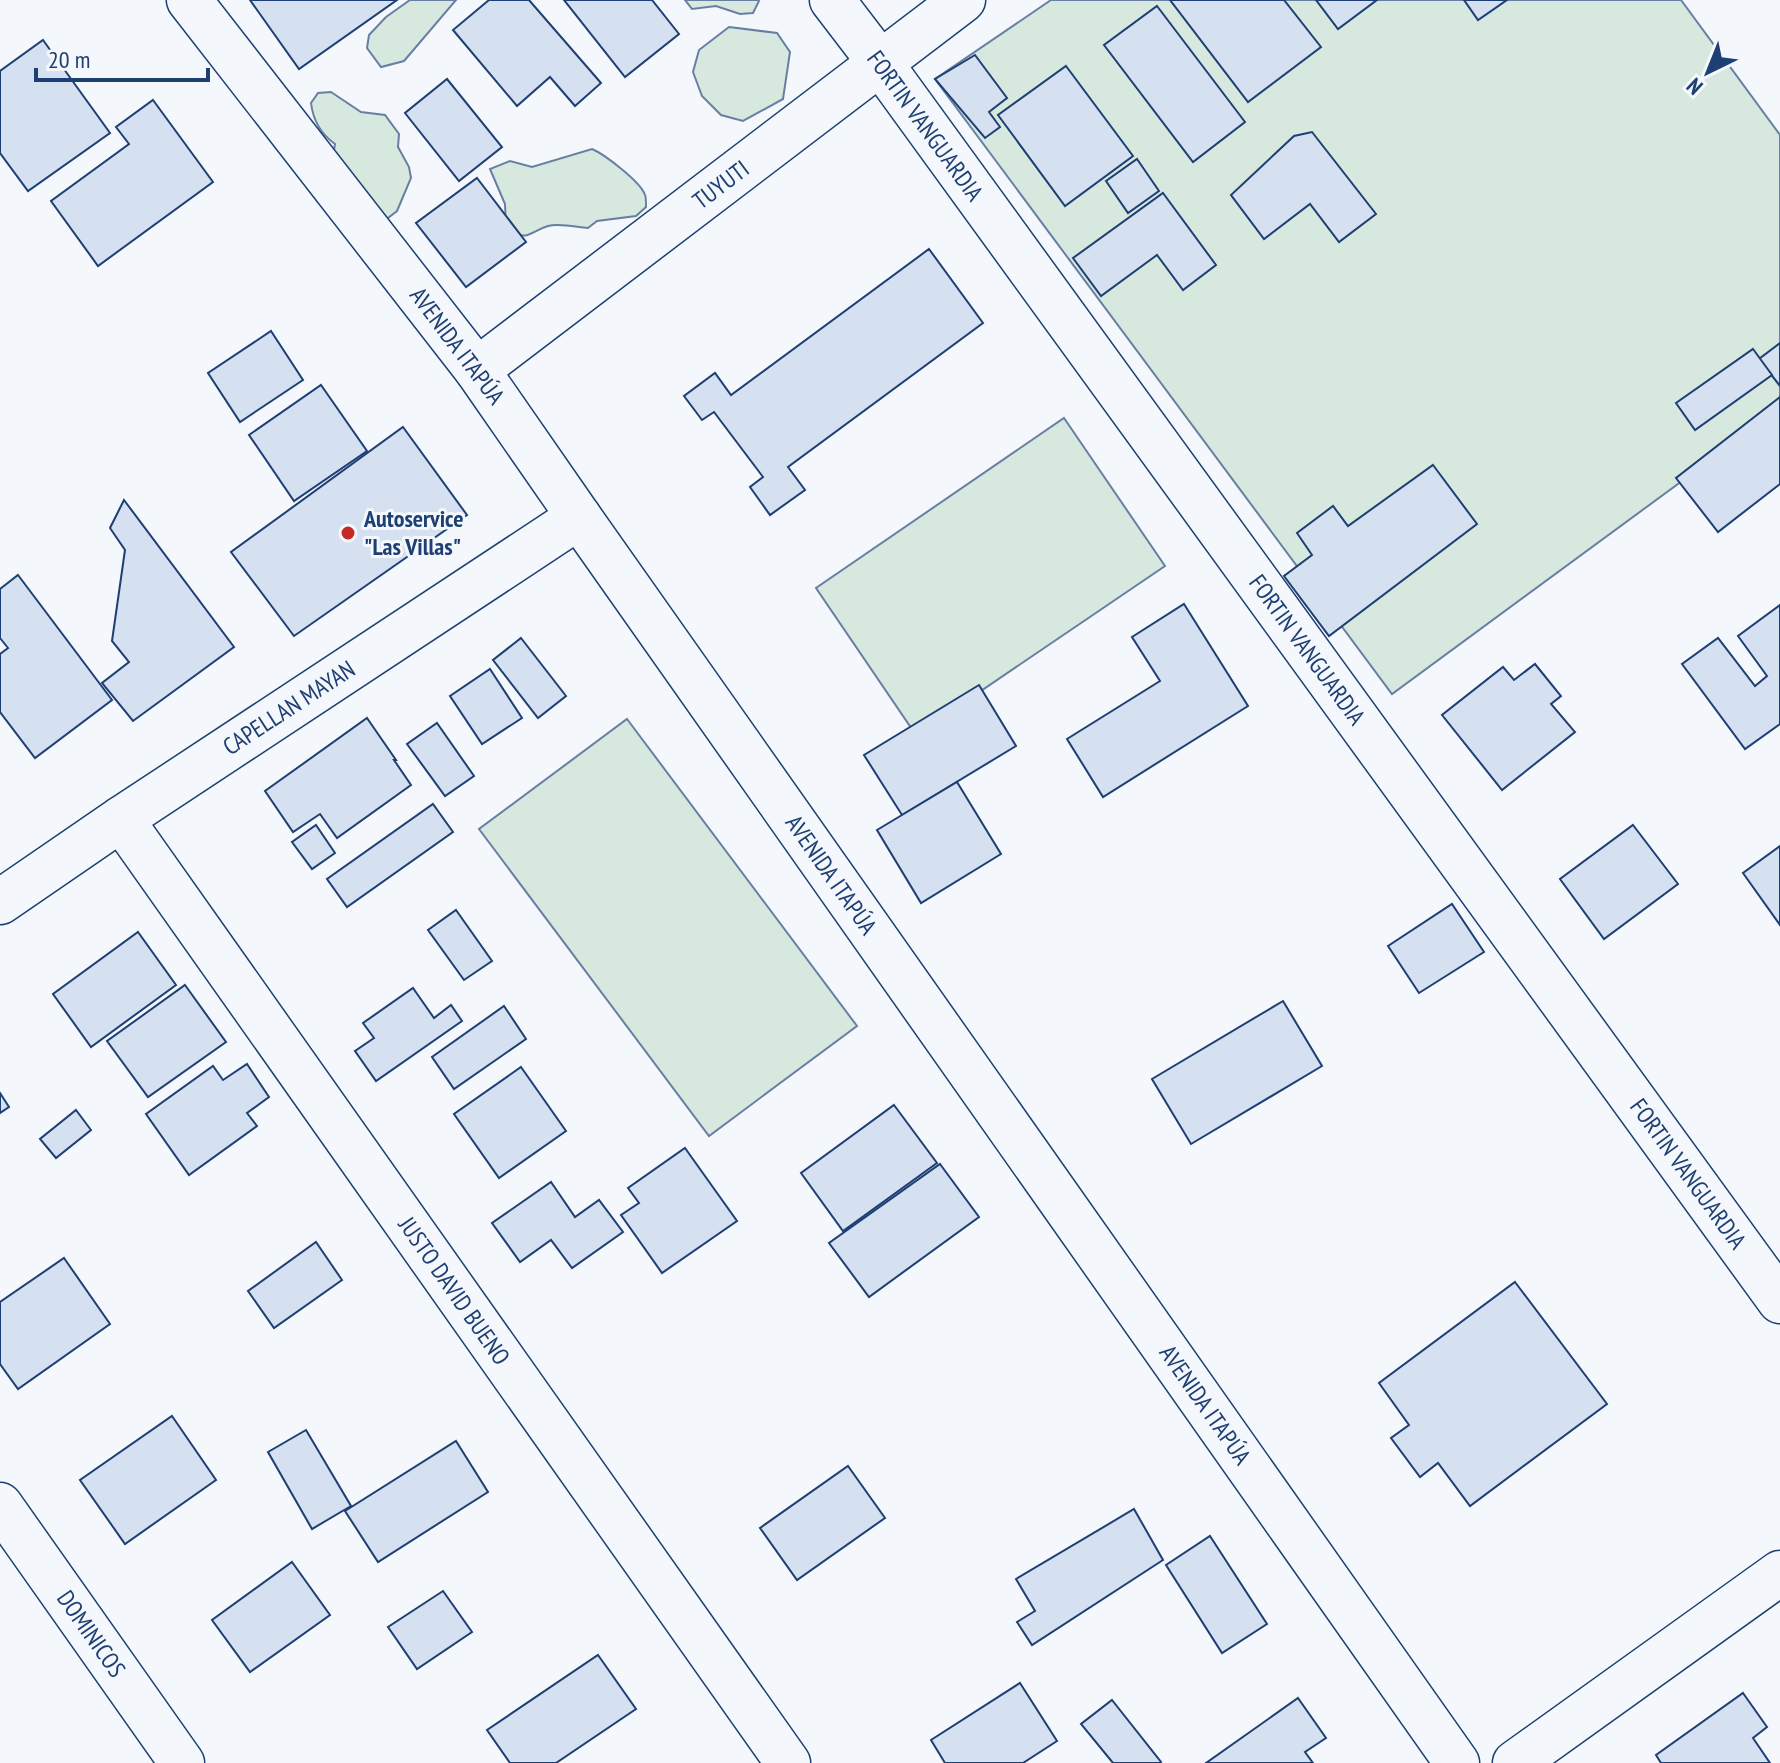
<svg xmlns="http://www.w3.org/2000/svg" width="1780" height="1763" viewBox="0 0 1780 1763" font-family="'PT Sans Narrow',sans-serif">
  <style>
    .green { fill: #d7e8df; stroke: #687fa3; stroke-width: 2 }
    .building { fill: #d5e0f0; stroke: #1d3f73; stroke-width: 2 }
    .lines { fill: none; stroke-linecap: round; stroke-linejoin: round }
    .street-casing { stroke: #1d3f73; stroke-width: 47 }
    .street { stroke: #f4f7fb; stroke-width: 44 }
    .poi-dot { fill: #c62828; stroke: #f4f7fb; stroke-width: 3 }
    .labels { text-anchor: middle; stroke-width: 6; stroke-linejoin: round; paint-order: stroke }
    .street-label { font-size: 24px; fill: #1d3f73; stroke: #f4f7fb }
    .poi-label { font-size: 24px; font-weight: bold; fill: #1d3f73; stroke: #f4f7fb; text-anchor: start }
  </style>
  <rect width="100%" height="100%" fill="#f4f7fb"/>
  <!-- green -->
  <g class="green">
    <path d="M410,0h46l-52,61 -23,6 -14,-19 2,-13 17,-18z"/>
    <path d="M685,0h73l1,1 -6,12 -13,1 -24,-8 -24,3z"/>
    <path d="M1051,0h630l99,135v274l-388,285 -457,-615z"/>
    <path d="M729,27l48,6 13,19 -7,47 -40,22 -22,-6 -19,-19 -9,-24 6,-22z"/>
    <path d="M331,92l30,20 24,3 14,19 -1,13 11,20 2,11 -14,33 -30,23 -40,-41 8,-49c-14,-10 -22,-24 -24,-41l7,-10z"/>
    <path d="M592,149c12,5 49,33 53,46 1,1 1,11 1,12l-10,9 -39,5 -9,7c-12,-1 -29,-5 -40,-2 -20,6 -20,17 -42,2l-1,-24 -15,-35 20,-8 22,6z"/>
    <path d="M1064,418l101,148 -249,169 -100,-147z"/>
    <path d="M627,719l230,307 -148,110 -230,-307z"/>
  </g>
  <!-- building -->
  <g class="building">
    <path d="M250,0h147l-98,69z"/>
    <path d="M489,0h40l72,83 -26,23 -25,-29 -33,29 -64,-76z"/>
    <path d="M564,0h88l27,34 -54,43z"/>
    <path d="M1170,0h114l37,47 -73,55z"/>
    <path d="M1316,0h61l-39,29z"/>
    <path d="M1464,0h43l-29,20z"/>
    <path d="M1157,6l88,116 -52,40 -89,-117z"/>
    <path d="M43,40l67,93 -82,58 -28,-38v-82z"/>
    <path d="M975,55l32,43 -18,14 11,15 -15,11 -50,-59z"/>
    <path d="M1066,66l67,90 -68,50 -67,-91z"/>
    <path d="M447,79l55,68 -43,34 -54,-68z"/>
    <path d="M153,100l60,82 -115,84 -47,-65 78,-57 -13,-17z"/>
    <path d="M1312,132l64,82 -37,28 -29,-38 -46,35 -33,-44 63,-59z"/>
    <path d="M1137,159l22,32 -31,22 -22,-32z"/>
    <path d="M477,178l49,64 -60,45 -50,-64z"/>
    <path d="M1163,193l53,72 -33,25 -26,-35 -56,41 -28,-38z"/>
    <path d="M929,249l54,74 -195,144 17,23 -35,25 -20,-28 13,-10 -49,-65 -12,8 -18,-24 31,-23 16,22z"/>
    <path d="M271,331l32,49 -63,42 -32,-49z"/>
    <path d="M1780,343v43l-21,-27z"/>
    <path d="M1753,349l19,26 -77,55 -19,-27z"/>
    <path d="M321,385l46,66 -73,50 -45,-66z"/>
    <path d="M1780,397v87l-62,48 -42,-54z"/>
    <path d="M403,427l64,88 -173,121 -63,-84z"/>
    <path d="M1433,465l44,59 -148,112 -45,-60 28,-21 -15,-22 36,-27 15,20z"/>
    <path d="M124,500l110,147 -101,74 -31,-38 27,-21 -17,-21 13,-91 -15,-22z"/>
    <path d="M18,575l94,125 -77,58 -35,-46v-58l8,-6 -8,-10v-49z"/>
    <path d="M1184,604l64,102 -145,91 -36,-58 93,-58 -28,-44z"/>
    <path d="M1780,605v119l-35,25 -63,-85 36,-26 37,48 12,-10 -29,-40z"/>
    <path d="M521,638l45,58 -28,22 -45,-58z"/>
    <path d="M1535,664l26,32 -10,8 24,28 -73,58 -60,-75 61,-48 11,13z"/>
    <path d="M490,669l32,49 -40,26 -32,-48z"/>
    <path d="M979,685l37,61 -114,69 -38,-60z"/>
    <path d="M367,718l29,42h-2l17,25 -74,53 -17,-24 -27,18 -28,-41z"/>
    <path d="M437,723l37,53 -29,20 -38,-52z"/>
    <path d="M957,782l44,72 -80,49 -44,-73z"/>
    <path d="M433,804l20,28 -106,75 -20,-28z"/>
    <path d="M316,825l19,28 -23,16 -20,-27z"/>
    <path d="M1633,825l45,59 -74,55 -44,-60z"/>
    <path d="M1780,846v79l-37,-52z"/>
    <path d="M1452,904l32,48 -65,41 -31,-47z"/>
    <path d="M456,910l36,51 -28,19 -36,-50z"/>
    <path d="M138,932l38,53 -85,62 -38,-53z"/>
    <path d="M185,985l41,57 -78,55 -41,-56z"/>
    <path d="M413,988l21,30 17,-13 11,16 -86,60 -21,-30 19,-13 -11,-15z"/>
    <path d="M1283,1001l39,65 -131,78 -39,-65z"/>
    <path d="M504,1006l22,33 -72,50 -22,-32z"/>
    <path d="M247,1064l22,33 -22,16 10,13 -68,49 -43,-61 67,-48 10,14z"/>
    <path d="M521,1067l45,64 -67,47 -45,-64z"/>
    <path d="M0,1093l9,14 -9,6z"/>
    <path d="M894,1105l43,58 -94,68 -42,-58z"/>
    <path d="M76,1110l15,20 -35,28 -16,-19z"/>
    <path d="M685,1148l52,73 -75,52 -41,-58 18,-12 -11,-15z"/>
    <path d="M940,1164l39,53 -110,80 -40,-54z"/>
    <path d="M551,1182l24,35 24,-17 24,32 -51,36 -21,-28 -31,22 -28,-39z"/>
    <path d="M316,1242l26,38 -68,48 -26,-37z"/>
    <path d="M64,1258l46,66 -92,65 -18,-25v-62z"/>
    <path d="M1515,1282l92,122 -137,102 -32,-43 -18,14 -29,-39 18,-13 -30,-42z"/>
    <path d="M172,1416l44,64 -91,64 -45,-64z"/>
    <path d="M306,1430l45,76 -39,23 -44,-77z"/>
    <path d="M456,1441l32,51 -110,70 -33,-51z"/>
    <path d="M848,1466l37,52 -88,62 -37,-52z"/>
    <path d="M1134,1509l29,51 -131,85 -15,-23 18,-11 -19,-32z"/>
    <path d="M1210,1536l57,88 -45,29 -56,-88z"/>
    <path d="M292,1562l38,53 -80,57 -38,-52z"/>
    <path d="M443,1591l29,41 -55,37 -29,-42z"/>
    <path d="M598,1655l38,54 -80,54h-46l-23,-33z"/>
    <path d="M1020,1683l37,58 -34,22h-78l-14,-23z"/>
    <path d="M1743,1693l24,34 -14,11 17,25h-109l-5,-8z"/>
    <path d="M1298,1698l28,40 -21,14 8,11h-107z"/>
    <path d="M1112,1700l49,62 -1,1h-47l-32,-39z"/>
  </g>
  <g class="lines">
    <defs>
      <g id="street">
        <path d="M189,0l288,370 102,147 878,1246"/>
        <path d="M832,0l49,64 899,1237"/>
        <path d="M477,370l486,-370"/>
        <path d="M121,819l667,944"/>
        <path d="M0,902l121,-83 458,-302"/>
        <path d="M0,1505l182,258"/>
        <path d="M1515,1763l265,-190"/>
      </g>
    </defs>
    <!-- street casing -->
    <use href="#street" class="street-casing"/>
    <!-- street -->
    <use href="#street" class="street"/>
  </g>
  <!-- markers -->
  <circle class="poi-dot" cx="348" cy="533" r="8"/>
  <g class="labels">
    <!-- street labels -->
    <g class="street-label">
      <text transform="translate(925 126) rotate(54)" y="8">FORTIN VANGUARDIA</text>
      <text transform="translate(721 185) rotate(-37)" y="8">TUYUTI</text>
      <text transform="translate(457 346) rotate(53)" y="8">AVENIDA ITAPÚA</text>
      <text transform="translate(1307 650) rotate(54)" y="8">FORTIN VANGUARDIA</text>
      <text transform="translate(289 708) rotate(-33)" y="8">CAPELLAN MAYAN</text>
      <text transform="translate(831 875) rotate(55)" y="8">AVENIDA ITAPÚA</text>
      <text transform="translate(1688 1174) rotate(54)" y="8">FORTIN VANGUARDIA</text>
      <text transform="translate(454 1291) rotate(55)" y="8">JUSTO DAVID BUENO</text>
      <text transform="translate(1205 1405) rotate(55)" y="8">AVENIDA ITAPÚA</text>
      <text transform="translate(91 1634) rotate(55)" y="8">DOMINICOS</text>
    </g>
    <!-- poi labels -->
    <g class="poi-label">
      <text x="364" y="527">Autoservice<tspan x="364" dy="28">"Las Villas"</tspan></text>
    </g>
  </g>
  <!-- north arrow -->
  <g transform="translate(1708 72) rotate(223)" stroke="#f4f7fb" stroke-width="6" paint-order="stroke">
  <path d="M0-6L14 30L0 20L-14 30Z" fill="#1d3f73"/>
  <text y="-12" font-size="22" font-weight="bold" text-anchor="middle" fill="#1d3f73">N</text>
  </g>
  <!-- scale -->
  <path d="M36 68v12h172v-12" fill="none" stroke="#1d3f73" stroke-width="4"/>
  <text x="48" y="68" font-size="24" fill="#1d3f73" stroke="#f4f7fb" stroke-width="6" paint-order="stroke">20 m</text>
</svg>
